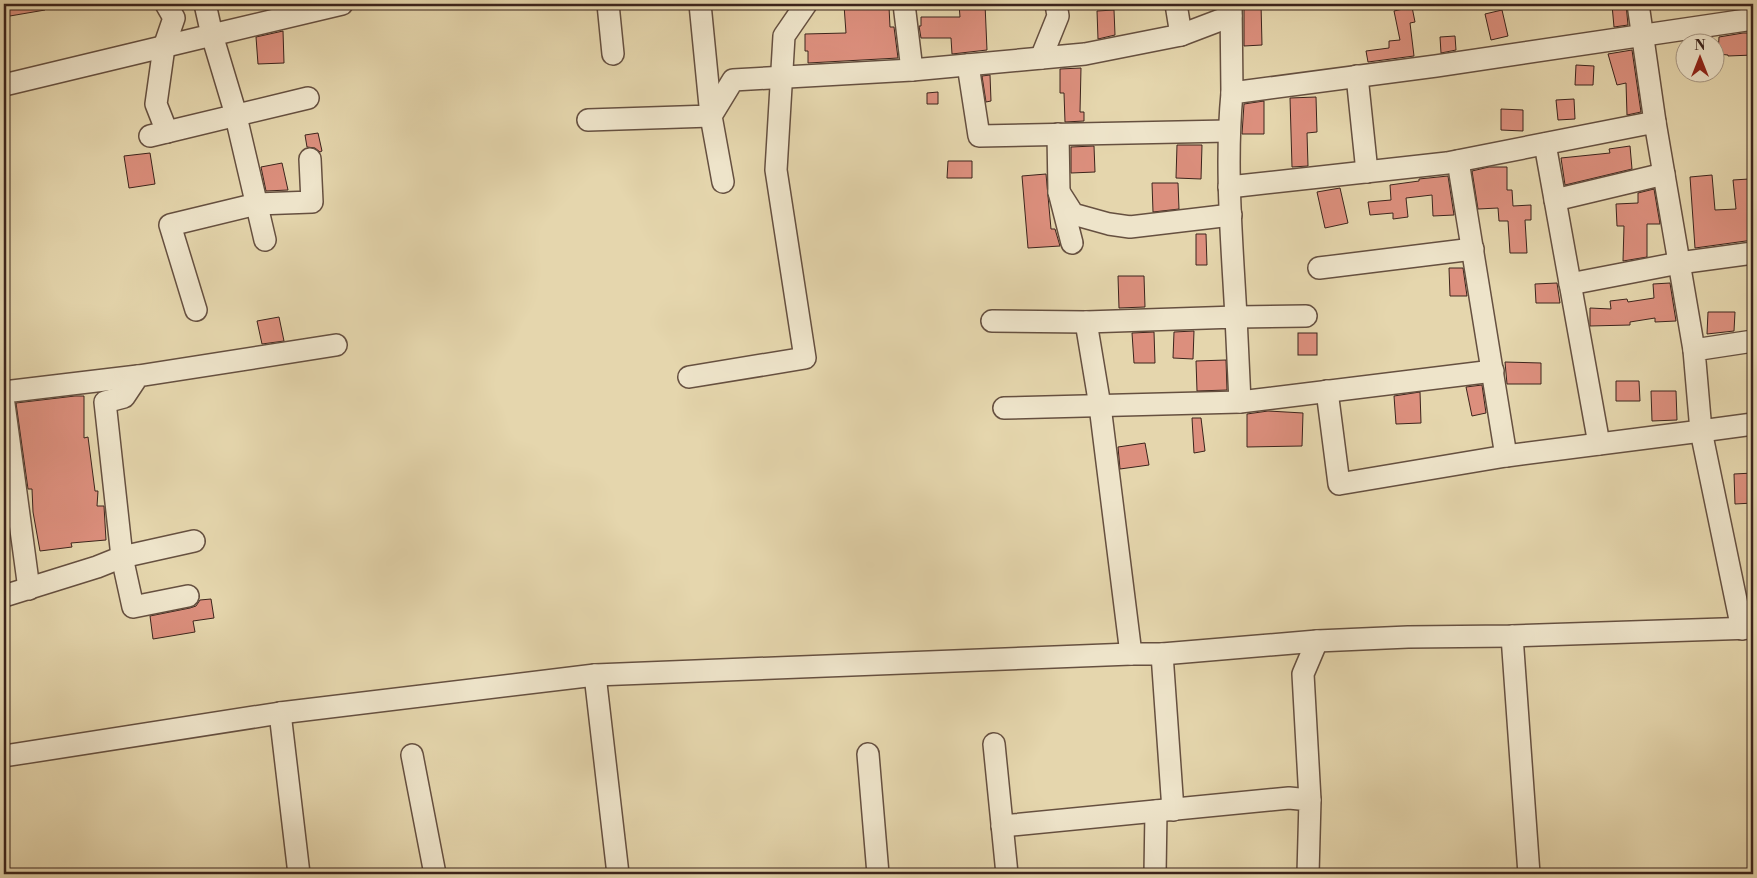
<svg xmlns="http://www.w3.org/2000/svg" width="1757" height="878" viewBox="0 0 1757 878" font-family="'Libre Bodoni',serif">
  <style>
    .building { fill: #dc8f7d; stroke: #3c241c }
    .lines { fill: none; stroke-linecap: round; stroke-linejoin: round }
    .minor-casing { stroke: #665040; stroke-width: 24 }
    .minor { stroke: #eee4ca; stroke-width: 21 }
  </style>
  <rect width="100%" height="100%" fill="#e5d6ad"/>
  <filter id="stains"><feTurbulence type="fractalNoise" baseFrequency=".004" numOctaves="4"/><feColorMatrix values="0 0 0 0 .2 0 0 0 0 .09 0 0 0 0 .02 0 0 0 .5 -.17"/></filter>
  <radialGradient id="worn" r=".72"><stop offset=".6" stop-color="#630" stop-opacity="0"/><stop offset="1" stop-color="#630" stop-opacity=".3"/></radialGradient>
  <!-- building -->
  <g class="building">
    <path d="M4,4h41v6l-41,7z"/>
    <path d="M861,4v3h28l1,20h4l4,31 -90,5v-12h-3v-17l41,-1 -2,-28z"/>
    <path d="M959,4h26l2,46 -35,4 -1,-16h-30l-2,-12h2v-9h39z"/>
    <path d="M1244,4h17l1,41 -18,1z"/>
    <path d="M1624,4h2l2,21 -14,2 -2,-22z"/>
    <path d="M1412,7l3,15 -5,1 4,33 -46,6 -2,-11 23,-3v-7l11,-1 -6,-29z"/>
    <path d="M1114,10l1,25 -17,4 -1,-28z"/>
    <path d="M1502,10l6,26 -17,4 -6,-26z"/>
    <path d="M283,31l1,32 -26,1 -2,-27z"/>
    <path d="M1743,33h10v22l-25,1v-1l-10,-1 1,-17z"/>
    <path d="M1455,36l1,14 -15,3 -1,-16z"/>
    <path d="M1632,50l9,62 -14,3 -1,-32 -9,2 -9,-31z"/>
    <path d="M1576,65l18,1 -1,19h-18z"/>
    <path d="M1081,68l-1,44h4v9l-19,1 -1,-29h-4v-24z"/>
    <path d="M990,75l1,26 -5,1 -4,-26z"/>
    <path d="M938,92v12h-11v-11z"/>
    <path d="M1316,97l1,35 -10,1 1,33 -16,1 -2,-69z"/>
    <path d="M1574,99l1,20 -17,1 -2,-20z"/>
    <path d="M1264,101v33h-22l2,-30z"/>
    <path d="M1501,109l22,1v21l-22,-1z"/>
    <path d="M318,133l4,18 -2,1 -5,-4 -8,-1 -2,-12z"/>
    <path d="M1177,145h25l-1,34 -25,-1z"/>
    <path d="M1094,146l1,26 -24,1v-26z"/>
    <path d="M1630,146l2,23 -67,16 -4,-27 49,-5 -1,-4z"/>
    <path d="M150,153l5,31 -26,4 -5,-32z"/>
    <path d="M948,161h24v17h-25z"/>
    <path d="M282,163l6,27 -22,1 -5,-24z"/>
    <path d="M1489,167h18v23h5l1,16 18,-1v15h-6l2,33h-17l-2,-32h-9l-1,-13 -20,1 -6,-38z"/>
    <path d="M1046,174l5,55h4l5,17 -32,2 -6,-72z"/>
    <path d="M1712,175l3,35 21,-1 -3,-29 16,-1 2,17h2v44l-58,8 -5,-71z"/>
    <path d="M1448,176l6,39 -21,1 -1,-21 -26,3 2,19 -15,2v-6l-23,2 -2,-13 23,-2 -1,-15 29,-4v-2z"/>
    <path d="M1152,183h26l1,26 -26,3z"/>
    <path d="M1340,188l8,35 -23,5 -8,-36z"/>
    <path d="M1654,189l6,35h-13v33l-24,4 1,-35h-7l-1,-22 22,-1v-10z"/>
    <path d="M1196,234h10l1,31h-11z"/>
    <path d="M1449,268h14l4,28h-17z"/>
    <path d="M1118,276h26l1,31 -26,1z"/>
    <path d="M1557,283l3,20h-24l-1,-19z"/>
    <path d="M1670,283l6,38 -21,1v-4l-25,4v3l-40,1v-18l21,1 -1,-8 17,-2 1,3 26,-4 -1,-14z"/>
    <path d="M1708,312h27l-1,19 -27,3z"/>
    <path d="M279,317l5,24 -22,3 -5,-23z"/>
    <path d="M1194,331l-1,28 -20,-1 1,-26z"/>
    <path d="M1154,332l1,31h-21l-2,-30z"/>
    <rect x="1298" y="333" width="19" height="22"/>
    <path d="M1226,360l1,30 -30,1 -1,-30z"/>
    <path d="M1505,362l36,1v21h-34z"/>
    <path d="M1616,381h23l1,20h-24z"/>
    <path d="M1482,385l4,28 -14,3 -6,-29z"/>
    <path d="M1651,391h25l1,29 -25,1z"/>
    <path d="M1420,392l1,31 -25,1 -2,-28z"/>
    <path d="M75,396h9v42l4,-1 7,54h3l-1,15h7l2,34 -35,3 1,4 -32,4 -7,-39 -1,-23h-4l-12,-86z"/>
    <path d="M1268,411l35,2 -1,33 -55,1v-33z"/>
    <path d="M1192,418h9l4,33 -11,2z"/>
    <path d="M1145,443l4,22 -29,4 -2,-22z"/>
    <path d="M1753,473v30l-18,1 -1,-30z"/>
    <path d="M211,599l3,19 -21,3 2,11 -42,7 -3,-23 40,-8 6,-2 4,-6z"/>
  </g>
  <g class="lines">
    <defs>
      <g id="minor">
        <path d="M166,4l8,14 -10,29 -8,57 11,28"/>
        <path d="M608,4l5,50"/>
        <path d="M904,4l8,66"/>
        <path d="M1231,4l1,89"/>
        <path d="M1638,4l17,118"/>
        <path d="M1181,35l50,-19"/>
        <path d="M1041,58l17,-42 -2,-12"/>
        <path d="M968,65l11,71 249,-5"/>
        <path d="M1357,76l10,96"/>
        <path d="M4,85l208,-50 -7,-31"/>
        <path d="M588,120l123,-4 -11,-112"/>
        <path d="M1058,134l1,58 13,51"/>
        <path d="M150,136l158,-38"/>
        <path d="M1545,144l54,300"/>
        <path d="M1458,161l48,295"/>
        <path d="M723,182l-12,-66 22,-36 179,-10 173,-16 96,-19 -5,-31"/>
        <path d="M1229,187l218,-24 208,-41 39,228"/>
        <path d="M1059,192l14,22 36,10 21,3 101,-12"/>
        <path d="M1555,200l109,-26"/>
        <path d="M265,240l-31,-132 -22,-73 130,-31"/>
        <path d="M1319,268l154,-19"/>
        <path d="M1570,284l109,-21 74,-10"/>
        <path d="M196,310l-26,-85 87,-21 55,-2 -2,-43"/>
        <path d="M1306,316l-70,1c-4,-75 -11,-150 -4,-224l204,-27 317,-47"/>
        <path d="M992,321l94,1 150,-5 4,85"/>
        <path d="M1086,322l14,84 31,248"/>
        <path d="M1753,341l-59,9 7,81 52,-7"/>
        <path d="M689,377l116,-19 -29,-188 8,-134 22,-32"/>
        <path d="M1327,391l12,93 167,-28 195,-25 41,198"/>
        <path d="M4,392l134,-16"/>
        <path d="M4,404l25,185"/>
        <path d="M1004,408l236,-6 253,-31"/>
        <path d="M4,596l93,-29 25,-10 -17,-155 19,-5 14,-21 198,-31"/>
        <path d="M188,596l-55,11 -11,-50 72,-16"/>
        <path d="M1512,636l17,238"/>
        <path d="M1162,654l11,156"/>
        <path d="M595,675l23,199"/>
        <path d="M280,713l19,161"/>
        <path d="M994,744l13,130"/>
        <path d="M868,754l10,120"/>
        <path d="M412,755l23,119"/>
        <path d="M4,756l276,-43 315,-38 536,-21h31l155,-13 91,-4 104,-1 241,-8"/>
        <path d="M1310,800l-7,-126 14,-33"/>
        <path d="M1002,826l287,-28 21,2 -2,74"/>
        <path d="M1155,874l1,-63"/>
      </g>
    </defs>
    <!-- minor casing -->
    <use href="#minor" class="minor-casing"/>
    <!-- minor -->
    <use href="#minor" class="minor"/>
  </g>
  <!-- margin -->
  <rect width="1757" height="878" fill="none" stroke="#e5d6ad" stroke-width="20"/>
  <rect x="5" y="5" width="1747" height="868" fill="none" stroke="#3c241c" stroke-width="2.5"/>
  <rect x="10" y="10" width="1737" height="858" fill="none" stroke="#3c241c"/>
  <!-- north arrow -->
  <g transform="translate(1700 58)"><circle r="24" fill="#eee4ca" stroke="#a79784"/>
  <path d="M0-4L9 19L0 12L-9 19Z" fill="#8f2418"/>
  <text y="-8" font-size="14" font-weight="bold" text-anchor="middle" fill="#3c241c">N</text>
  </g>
  <rect width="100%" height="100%" filter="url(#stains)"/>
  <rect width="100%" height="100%" fill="url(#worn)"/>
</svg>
